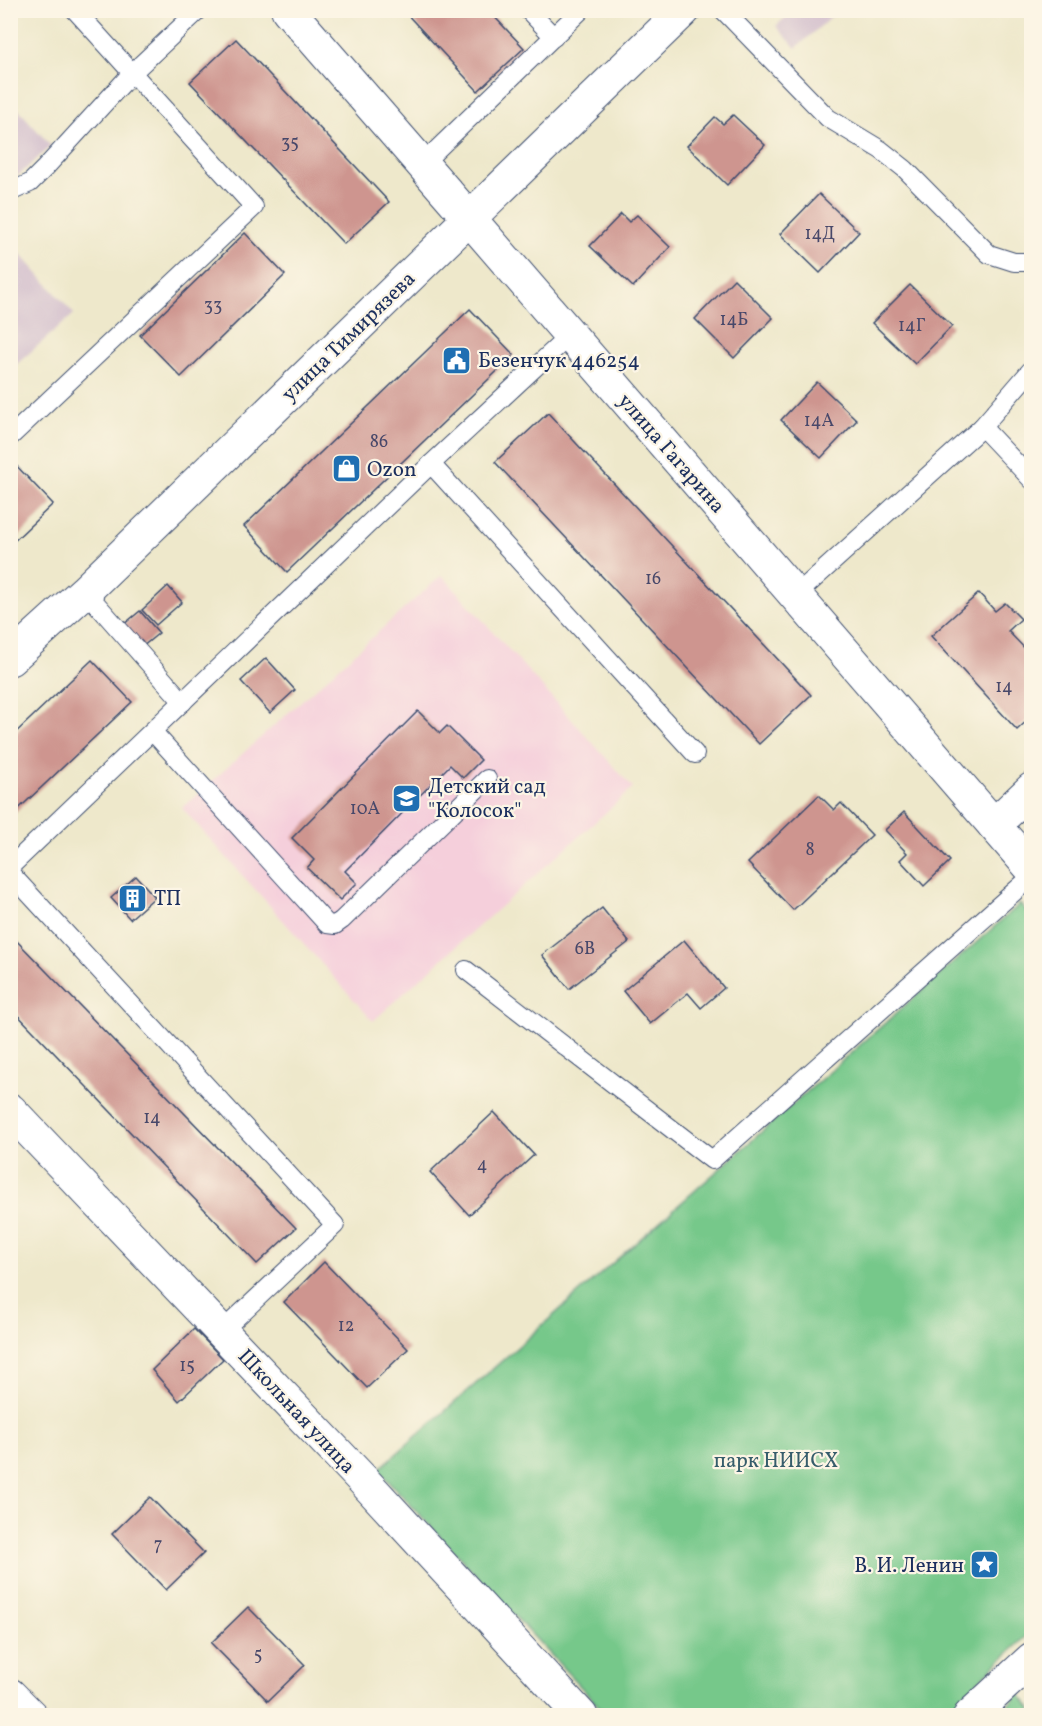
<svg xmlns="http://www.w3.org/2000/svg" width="1042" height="1726" viewBox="0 0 1042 1726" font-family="Vollkorn,serif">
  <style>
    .built { fill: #f5cfdb }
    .industrial { fill: #d1bdcc }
    .green { fill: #76c88a; stroke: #487c74; stroke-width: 1.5 }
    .building { fill: #ce958f }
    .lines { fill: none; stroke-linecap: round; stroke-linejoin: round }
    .lane-casing { stroke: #3b4b6e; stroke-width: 20 }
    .street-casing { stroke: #3b4b6e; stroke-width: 35 }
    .lane { stroke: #fff; stroke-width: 18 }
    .street { stroke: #fff; stroke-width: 33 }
    .labels { text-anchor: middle; stroke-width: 4.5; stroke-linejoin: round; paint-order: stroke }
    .number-label { font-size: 18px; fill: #48486a }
    .street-label { font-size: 21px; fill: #1b2f5e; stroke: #fcf5e5 }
    .poi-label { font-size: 21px; fill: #1b2f5e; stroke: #fcf5e5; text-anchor: start }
    .park-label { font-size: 21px; fill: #365d6b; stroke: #fcf5e5 }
  </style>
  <rect width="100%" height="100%" fill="#fcf5e5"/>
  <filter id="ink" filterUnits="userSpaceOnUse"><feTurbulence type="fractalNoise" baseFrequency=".0167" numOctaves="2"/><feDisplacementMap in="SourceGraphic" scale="12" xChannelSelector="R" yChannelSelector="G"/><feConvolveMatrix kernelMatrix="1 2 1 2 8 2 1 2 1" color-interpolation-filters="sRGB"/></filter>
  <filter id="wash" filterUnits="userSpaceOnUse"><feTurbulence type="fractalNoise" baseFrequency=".008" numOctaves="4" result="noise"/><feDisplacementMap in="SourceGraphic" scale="24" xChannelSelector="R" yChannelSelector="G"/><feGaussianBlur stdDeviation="1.35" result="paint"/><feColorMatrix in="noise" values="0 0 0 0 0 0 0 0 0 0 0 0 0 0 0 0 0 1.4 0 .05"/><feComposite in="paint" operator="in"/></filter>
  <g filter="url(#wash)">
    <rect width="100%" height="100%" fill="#eee8cb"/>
    <!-- built -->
    <path class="built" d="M442,575l191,213 -260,233 -191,-213z"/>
    <!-- industrial -->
    <g class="industrial">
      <path d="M794,10h44v1l-42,37 -20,-22z"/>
      <path d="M10,100l41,46 -40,36h-1z"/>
      <path d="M10,242l64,72 -63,55h-1z"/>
    </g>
    <!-- green -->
    <g class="green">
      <path d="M1020,904l12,13 -1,715 -89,83h-335l-229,-245z"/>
      <path d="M1019,1694l12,14v7h-14l-10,-9z"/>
    </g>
    <g id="blocks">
      <!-- building -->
      <g class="building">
        <path d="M403,10h85l36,38 -46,43z"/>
        <path d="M236,39l153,163 -45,42 -154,-162z"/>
        <path d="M733,115l32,30 -38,40 -40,-39 28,-29 8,7z"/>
        <path d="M819,194l40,38 -39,41 -40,-39z"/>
        <path d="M621,214l8,8 8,-7 33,32 -37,40 -43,-41z"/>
        <path d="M245,233l40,42 -104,102 -41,-42z"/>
        <path d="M734,279l39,39 -39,40 -39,-39z"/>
        <path d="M910,285l42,41 -37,38 -43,-41z"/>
        <path d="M470,309l44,46 -227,217 -43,-46z"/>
        <path d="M817,382l40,38 -36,38 -40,-38z"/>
        <path d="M548,413l263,282 -52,49 -264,-282z"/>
        <path d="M10,459l43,45 -43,41z"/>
        <path d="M168,586l14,16 -26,23 -14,-15z"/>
        <path d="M979,593l16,18 10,-8 16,16 -13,12 24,25v60l-15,14 -86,-94z"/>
        <path d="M140,611l19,22 -17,14 -19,-22z"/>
        <path d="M266,658l29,32 -25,23 -29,-32z"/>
        <path d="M92,660l40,42 -122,115v-79z"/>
        <path d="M418,711l22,22 7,-7 34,34 -18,18 -13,-13 -105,106 12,12 -17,17 -33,-32 7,-8 -22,-22z"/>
        <path d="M819,795l15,15 7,-7 31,32 -79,75 -45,-47z"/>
        <path d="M904,812l46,49 -26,25 -24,-26 7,-7 -22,-23z"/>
        <path d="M136,876l19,21 -25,22 -19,-21z"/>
        <path d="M602,908l27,34 -60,47 -27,-34z"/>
        <path d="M10,934l286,294 -39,36 -247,-257z"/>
        <path d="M684,940l40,48 -23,20 -13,-15 -38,31 -27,-33z"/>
        <path d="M494,1112l40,43 -65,60 -39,-43z"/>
        <path d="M324,1262l84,87 -41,39 -83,-86z"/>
        <path d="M194,1329l29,30 -44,42 -27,-31z"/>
        <path d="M150,1497l54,56 -38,37 -54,-56z"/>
        <path d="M248,1607l57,58 -37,36 -57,-58z"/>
      </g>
    </g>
  </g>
  <g filter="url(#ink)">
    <use href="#blocks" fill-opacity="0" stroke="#3b4b6e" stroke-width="1.5"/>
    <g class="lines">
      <defs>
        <g id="lane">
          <path d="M528,10l26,27"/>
          <path d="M723,10l105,108 53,32 24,19 84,85 25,8h18"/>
          <path d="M422,164l159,-154"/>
          <path d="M10,192l20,-9 15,-15 87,-95 67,-63"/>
          <path d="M982,427l50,-58"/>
          <path d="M10,437l244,-230 -179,-197"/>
          <path d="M431,464l139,-129"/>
          <path d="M85,591l98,111"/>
          <path d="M795,596l187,-169 50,53"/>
          <path d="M153,732l174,192 8,1 7,-5 145,-141"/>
          <path d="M10,867l421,-403 264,290"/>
          <path d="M10,873l325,352 -113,106"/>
          <path d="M466,970l246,190 320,-284"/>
        </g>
        <g id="street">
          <path d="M288,10l181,208 563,651"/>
          <path d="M10,659l75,-68 599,-581"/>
          <path d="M994,825l38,-36"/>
          <path d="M10,1110l352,369 219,237"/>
          <path d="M10,1695l21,21"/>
          <path d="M970,1716l62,-57"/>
        </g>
      </defs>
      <!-- lane casing -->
      <use href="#lane" class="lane-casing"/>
      <!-- street casing -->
      <use href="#street" class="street-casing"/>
      <!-- lane -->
      <use href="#lane" class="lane"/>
      <!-- street -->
      <use href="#street" class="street"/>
    </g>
  </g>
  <!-- icons -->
  <defs>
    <symbol id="civic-square" viewBox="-11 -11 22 22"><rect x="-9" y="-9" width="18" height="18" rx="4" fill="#1f6fb2" stroke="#fcf5e5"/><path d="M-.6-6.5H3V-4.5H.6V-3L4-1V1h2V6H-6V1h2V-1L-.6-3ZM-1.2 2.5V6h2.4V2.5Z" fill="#fff"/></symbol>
    <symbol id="shop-square" viewBox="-11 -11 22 22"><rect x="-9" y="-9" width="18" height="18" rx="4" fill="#1f6fb2" stroke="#fcf5e5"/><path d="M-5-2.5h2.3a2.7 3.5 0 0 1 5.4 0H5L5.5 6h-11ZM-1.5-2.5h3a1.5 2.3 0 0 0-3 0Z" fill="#fff"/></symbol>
    <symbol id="school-square" viewBox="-11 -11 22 22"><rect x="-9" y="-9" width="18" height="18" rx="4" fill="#1f6fb2" stroke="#fcf5e5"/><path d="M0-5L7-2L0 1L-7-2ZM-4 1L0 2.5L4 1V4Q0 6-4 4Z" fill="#fff"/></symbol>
    <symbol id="building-square" viewBox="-11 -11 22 22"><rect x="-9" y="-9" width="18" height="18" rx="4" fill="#1f6fb2" stroke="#fcf5e5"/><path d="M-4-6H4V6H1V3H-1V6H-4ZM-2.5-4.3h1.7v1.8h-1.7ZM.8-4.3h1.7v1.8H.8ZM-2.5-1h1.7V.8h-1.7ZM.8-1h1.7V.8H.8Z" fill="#fff"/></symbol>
    <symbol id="sight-square" viewBox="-11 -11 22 22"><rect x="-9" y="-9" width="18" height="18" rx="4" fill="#1f6fb2" stroke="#fcf5e5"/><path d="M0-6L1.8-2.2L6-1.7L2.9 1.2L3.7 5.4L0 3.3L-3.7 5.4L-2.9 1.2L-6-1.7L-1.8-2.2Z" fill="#fff"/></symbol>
  </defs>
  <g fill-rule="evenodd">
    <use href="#civic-square" x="440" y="344" width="33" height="33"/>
    <use href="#shop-square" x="330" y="452" width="33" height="33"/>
    <use href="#school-square" x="390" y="782" width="33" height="33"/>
    <use href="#building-square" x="116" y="882" width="33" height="33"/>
    <use href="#sight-square" x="968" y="1548" width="33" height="33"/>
  </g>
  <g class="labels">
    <!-- number labels -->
    <g class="number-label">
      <text x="290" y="148">35</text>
      <text x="820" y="239">14Д</text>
      <text x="213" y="311">33</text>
      <text x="734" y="325">14Б</text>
      <text x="912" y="331">14Г</text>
      <text x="819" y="426">14А</text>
      <text x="379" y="447">86</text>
      <text x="653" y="584">16</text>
      <text x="1004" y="692">14</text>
      <text x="365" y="814">10А</text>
      <text x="810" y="855">8</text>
      <text x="585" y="954">6В</text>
      <text x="152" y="1123">14</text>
      <text x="482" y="1170">4</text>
      <text x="346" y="1331">12</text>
      <text x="187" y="1371">15</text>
      <text x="158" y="1550">7</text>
      <text x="258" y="1660">5</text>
    </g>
    <!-- street labels -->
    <g class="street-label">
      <text transform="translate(348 336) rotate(-44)" y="7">улица Тимирязева</text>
      <text transform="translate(672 453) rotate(49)" y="7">улица Гагарина</text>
      <text transform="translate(297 1411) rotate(47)" y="7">Школьная улица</text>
    </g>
    <!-- poi labels -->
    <g class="poi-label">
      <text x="478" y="367">Безенчук 446254</text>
      <text x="367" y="476">Ozon</text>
      <text x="428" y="793">Детский сад<tspan x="428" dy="24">"Колосок"</tspan></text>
      <text x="154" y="905">ТП</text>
      <text x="964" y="1572" text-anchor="end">В. И. Ленин</text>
    </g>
    <!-- park labels -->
    <g class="park-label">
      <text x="776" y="1467">парк НИИСХ</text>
    </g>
  </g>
  <!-- margin -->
  <rect width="1042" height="1726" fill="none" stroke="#fcf5e5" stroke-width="36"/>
</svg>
